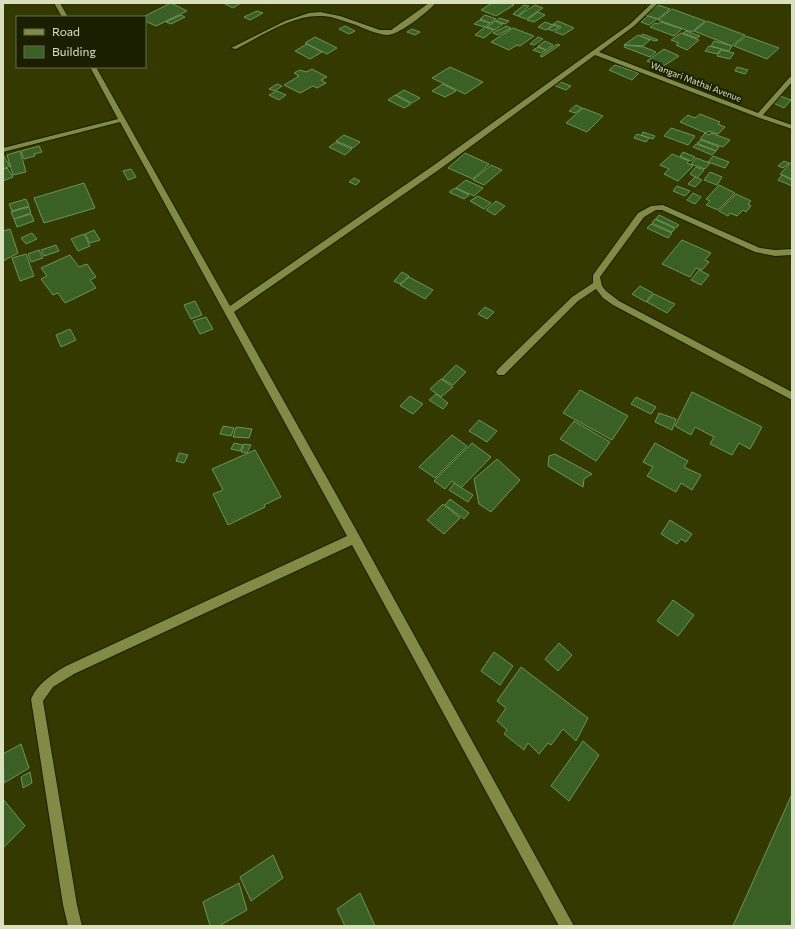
<svg xmlns="http://www.w3.org/2000/svg" width="795" height="929" viewBox="0 0 795 929" font-family="Commissioner,sans-serif">
  <style>
    .building { fill: #3a6026; stroke: #6c9459 }
    .lines { fill: none; stroke-linecap: round; stroke-linejoin: round }
    .street-casing { stroke: #1b1f00; stroke-width: 2 }
    .street { fill: #818b45; fill-rule: evenodd }
    .labels { text-anchor: middle; stroke-width: 4; stroke-linejoin: round; paint-order: stroke }
    .far-street-label { font-size: 9px; fill: #d9e0bd; stroke: #1b1f02 }
  </style>
  <rect width="100%" height="100%" fill="#333900"/>
  <!-- building -->
  <g class="building">
    <path d="M171,3l16,8 -31,15 -11,-5v-4h-2z"/>
    <path d="M227,3h14l-8,5 -8,-4z"/>
    <path d="M492,3h18l4,2 -18,11 -15,-6z"/>
    <path d="M524,5l5,1 -11,10 -5,-2z"/>
    <path d="M535,5l8,3 -17,11 -8,-3z"/>
    <path d="M658,5l12,4 -12,10 -13,-4z"/>
    <path d="M672,9l33,12 -13,11 -34,-12z"/>
    <path d="M257,11l6,2 -13,7 -6,-3z"/>
    <path d="M538,12l7,3 -11,7 -7,-2z"/>
    <path d="M181,15l4,2 -14,7 -5,-2z"/>
    <path d="M485,15l11,4 -5,4 -11,-4z"/>
    <path d="M648,16l9,3 -8,6 -8,-3z"/>
    <path d="M499,18l10,3 -4,3 -9,-3z"/>
    <path d="M480,20l10,3 -5,4 -11,-3z"/>
    <path d="M495,21l8,3 -8,6 -8,-3z"/>
    <path d="M558,21l16,7 -11,7 -8,-3 6,-5 -8,-3z"/>
    <path d="M707,21l38,14 -13,11 -38,-15z"/>
    <path d="M545,22l8,3 -7,5 -8,-3z"/>
    <path d="M661,22l21,7 -8,7 -24,-9 5,-4 3,1z"/>
    <path d="M554,25l5,2 -6,4 -5,-2z"/>
    <path d="M345,26l10,5 -6,3 -10,-5z"/>
    <path d="M506,26l5,2 -13,7 -5,-2z"/>
    <path d="M485,27l9,3 -10,8 -9,-3z"/>
    <path d="M513,28l21,8 -14,10 -3,-1 -8,5 -18,-8z"/>
    <path d="M412,29l8,3 -5,3 -8,-3z"/>
    <path d="M686,31l14,5 -3,2 -14,-5z"/>
    <path d="M681,33l18,7 -12,10 -11,-5 3,-2 -8,-3z"/>
    <path d="M643,34l15,6 -3,1 -15,-5z"/>
    <path d="M638,35l12,5 -7,6 -19,-1z"/>
    <path d="M746,36l33,12 -12,11 -33,-13z"/>
    <path d="M315,37l22,11 -10,6 -22,-11z"/>
    <path d="M538,37l5,2 -9,6 -4,-1z"/>
    <path d="M545,41l8,4 -7,5 -8,-4z"/>
    <path d="M714,41l18,5 -3,5 -18,-5z"/>
    <path d="M307,44l15,8 -12,7 -15,-8z"/>
    <path d="M557,44l3,1 -18,12 -2,-1z"/>
    <path d="M625,45l19,2 12,5 -6,5 -26,-10z"/>
    <path d="M709,46l12,3 -4,5 -12,-3z"/>
    <path d="M538,47l8,3 -5,3 -8,-3z"/>
    <path d="M664,49l15,7 -17,11 -15,-6z"/>
    <path d="M721,50l13,3 -4,6 -13,-3z"/>
    <path d="M615,65l24,8 -7,7 -23,-10z"/>
    <path d="M450,67l33,15 -18,12 -33,-16z"/>
    <path d="M737,67l11,3 -3,4 -10,-3z"/>
    <path d="M312,69l15,8 -6,3 5,3 -9,5 -4,-2 -13,7 -16,-8 15,-9 -5,-3 6,-3 6,2z"/>
    <path d="M558,81l13,5 -5,4 -13,-5z"/>
    <path d="M277,84l5,2 -7,5 -6,-2z"/>
    <path d="M443,84l13,7 -11,6 -13,-6z"/>
    <path d="M404,90l16,8 -8,5 -16,-8z"/>
    <path d="M277,91l9,4 -7,5 -10,-5z"/>
    <path d="M395,95l16,9 -7,4 -16,-8z"/>
    <path d="M780,96l11,4 -7,8 -11,-5z"/>
    <path d="M576,105l6,3 -7,5 -6,-2z"/>
    <path d="M583,108l20,8 -16,16 -21,-9z"/>
    <path d="M700,114l20,8 -2,2 7,3 -7,7 -10,-3 -2,2 -26,-11 8,-7 7,3z"/>
    <path d="M671,128l24,8 -7,9 -24,-9z"/>
    <path d="M643,132l12,4 -2,3 -12,-4z"/>
    <path d="M705,133l4,2 2,-2 19,7 -7,7 -23,-8z"/>
    <path d="M637,134l12,4 -3,4 -12,-4z"/>
    <path d="M344,135l16,7 -7,6 -17,-7z"/>
    <path d="M701,140l18,7 -3,4 -19,-8z"/>
    <path d="M336,142l16,7 -7,6 -16,-8z"/>
    <path d="M696,144l20,7 -4,4 -19,-8z"/>
    <path d="M39,146l3,6 -8,2 1,2 -11,3 -3,-8z"/>
    <path d="M20,151l6,21 -13,3 -6,-20z"/>
    <path d="M683,152l12,5 -4,4 -11,-5z"/>
    <path d="M465,153l24,11 -16,15 -25,-11z"/>
    <path d="M672,154l17,7 -2,2 6,3 -15,15 -14,-7 5,-5 -9,-4z"/>
    <path d="M3,155l7,11 -7,3z"/>
    <path d="M713,156l16,6 -4,6 -17,-6z"/>
    <path d="M696,158l14,5 -5,6 -14,-5z"/>
    <path d="M784,161l5,2 -6,5 -5,-2z"/>
    <path d="M792,161v18l-12,-5z"/>
    <path d="M491,165l11,5 -18,15 -11,-5z"/>
    <path d="M696,167l8,3 -7,8 -7,-4z"/>
    <path d="M7,168l6,9 -10,4v-12z"/>
    <path d="M131,169l5,8 -8,3 -5,-9z"/>
    <path d="M710,172l12,5 -5,8 -13,-5z"/>
    <path d="M782,175l10,5v6l-14,-6z"/>
    <path d="M695,177l7,3 -7,7 -7,-3z"/>
    <path d="M354,178l6,3 -4,4 -7,-3z"/>
    <path d="M466,180l17,8 -9,8 -18,-8z"/>
    <path d="M84,183l11,25 -51,15 -10,-25z"/>
    <path d="M719,185l16,8 -17,17 -12,-5 4,-4 -4,-2z"/>
    <path d="M677,186l13,5 -5,5 -12,-5z"/>
    <path d="M455,188l14,7 -5,4 -15,-7z"/>
    <path d="M693,193l8,4 -6,7 -8,-4z"/>
    <path d="M736,194l15,7 -3,3 3,2 -5,6 -3,-2 -6,6 -7,-3 -2,3 -9,-5z"/>
    <path d="M478,196l13,7 -7,6 -14,-8z"/>
    <path d="M26,199l3,7 -17,5 -3,-7z"/>
    <path d="M496,201l9,5 -10,9 -9,-5z"/>
    <path d="M29,207l2,6 -17,6 -3,-7z"/>
    <path d="M31,214l3,7 -17,6 -3,-8z"/>
    <path d="M659,215l20,10 -3,3 -20,-9z"/>
    <path d="M655,219l20,10 -3,3 -20,-9z"/>
    <path d="M651,224l21,9 -4,5 -21,-10z"/>
    <path d="M10,229l8,24 -15,8v-30z"/>
    <path d="M94,230l6,10 -10,3 -5,-9z"/>
    <path d="M32,233l5,6 -11,5 -5,-6z"/>
    <path d="M84,234l6,12 -12,5 -7,-12z"/>
    <path d="M682,240l29,13 -6,7 4,2 -7,8 -6,-2 -6,9 -28,-13z"/>
    <path d="M56,245l3,6 -15,5 -3,-6z"/>
    <path d="M39,250l4,8 -12,4 -3,-8z"/>
    <path d="M26,254l8,22 -14,5 -8,-23z"/>
    <path d="M70,255l9,12 8,-3 9,13 -6,3 6,8 -31,15 -7,-10 -5,2 -12,-16 6,-3 -6,-8z"/>
    <path d="M699,270l10,5 -8,10 -10,-5z"/>
    <path d="M402,272l7,4 -9,8 -6,-3z"/>
    <path d="M409,277l24,13 -8,9 -25,-14z"/>
    <path d="M640,286l13,7 -7,9 -14,-8z"/>
    <path d="M654,294l21,10 -8,9 -20,-11z"/>
    <path d="M195,301l7,14 -11,4 -7,-14z"/>
    <path d="M485,307l9,5 -7,7 -9,-5z"/>
    <path d="M206,317l7,12 -13,5 -7,-13z"/>
    <path d="M70,329l6,11 -15,7 -5,-12z"/>
    <path d="M456,365l10,7 -13,13 -11,-6z"/>
    <path d="M441,379l12,8 -12,10 -11,-8z"/>
    <path d="M580,390l48,26 -16,24 -49,-27z"/>
    <path d="M692,392l70,35 -12,22 -11,-6 -7,12 -22,-11 4,-7 -19,-10 -4,8 -16,-9z"/>
    <path d="M436,394l12,9 -5,6 -14,-9z"/>
    <path d="M410,396l13,8 -10,10 -13,-8z"/>
    <path d="M636,397l20,10 -5,7 -20,-10z"/>
    <path d="M659,413l17,6 -4,11 -17,-8z"/>
    <path d="M479,420l18,11 -10,11 -18,-11z"/>
    <path d="M574,421l36,21 -14,19 -36,-22z"/>
    <path d="M223,426l11,2 -3,8 -11,-2z"/>
    <path d="M236,427l16,2 -3,9 -16,-1z"/>
    <path d="M452,435l15,11 -32,32 -16,-11z"/>
    <path d="M234,443l9,2 -3,6 -9,-2z"/>
    <path d="M472,443l19,14 -30,31 -9,-7 -7,8 -11,-8z"/>
    <path d="M655,443l33,18 -4,6 17,8 -9,15 -11,-7 -5,9 -29,-16 6,-9 -10,-5z"/>
    <path d="M244,444l7,1 -4,8 -6,-1z"/>
    <path d="M255,450l26,47 -17,8 1,2 -37,18 -15,-31 10,-4 -11,-21z"/>
    <path d="M179,453l9,2 -4,8 -8,-2z"/>
    <path d="M555,454l37,20 -8,5 -1,8 -35,-21 1,-10z"/>
    <path d="M497,459l23,21 -29,32 -12,-8 -5,-25z"/>
    <path d="M454,483l19,12 -5,7 -19,-12z"/>
    <path d="M450,499l19,14 -5,6 -19,-14z"/>
    <path d="M443,504l17,14 -16,16 -17,-14z"/>
    <path d="M670,520l22,14 -6,8 -5,-3 -4,5 -16,-10z"/>
    <path d="M673,600l21,15 -16,21 -21,-15z"/>
    <path d="M559,643l13,12 -14,16 -13,-12z"/>
    <path d="M494,652l19,14 -13,19 -19,-14z"/>
    <path d="M521,667l67,51 -12,23 -13,-12 -12,16 -3,-2 -9,11 -11,-11 -4,7 -20,-16 3,-4 -10,-9 9,-13 -9,-7z"/>
    <path d="M583,741l16,14 -30,46 -18,-15z"/>
    <path d="M21,744l8,24 -25,15 -1,-29z"/>
    <path d="M30,772l2,11 -9,5 -2,-11z"/>
    <path d="M792,794v132h-59z"/>
    <path d="M3,799l22,27 -22,22z"/>
    <path d="M273,855l10,23 -32,23 -11,-24z"/>
    <path d="M239,883l8,27 -28,16h-9l-7,-24z"/>
    <path d="M360,893l15,33h-30l-8,-17z"/>
  </g>
  <g class="lines">
    <defs>
      <g id="street">
        <path d="M54,3h6l8,14h-6z"/>
        <path d="M429,3h7c-9,9 -35,31 -48,32 -11,0 -24,-7 -35,-11 -10,-3 -21,-8 -32,-8 -30,-1 -59,20 -85,33l-5,-1 54,-27 24,-8 11,-1 20,4 40,14h11z"/>
        <path d="M652,3h6l-24,23 -35,26 159,61 32,-36 2,-1v6l-29,33 29,10v4l-35,-12 -162,-62 -155,114 -206,143 125,223 215,391h-15l-207,-381 -278,129 -21,13 -10,14 34,204 5,21h-14l-5,-21 -32,-206c7,-16 20,-24 35,-33l281,-130 -227,-414 -117,30v-4l115,-29 -28,-52h6l134,239 204,-141 196,-141z"/>
        <path d="M663,205l97,43 15,2 17,-1v6l-17,1 -20,-4 -93,-42h-6l-12,7 -44,60 2,9 4,5 13,10 173,91v8l-179,-95 -10,-7 -7,-9 -18,12 -74,74h-6l-2,-3 2,-3 74,-72 21,-14v-8l45,-62 13,-7z"/>
      </g>
    </defs>
    <!-- street casing -->
    <use href="#street" class="street-casing"/>
    <!-- street -->
    <use href="#street" class="street"/>
  </g>
  <g class="labels">
    <!-- far-street labels -->
    <g class="far-street-label">
      <text transform="translate(696 82) rotate(21)" y="3">Wangari Mathai Avenue</text>
    </g>
  </g>
  <!-- border -->
  <rect width="795" height="929" fill="none" stroke="#d9e0bd" stroke-width="8"/>
  <!-- legend -->
  <rect x="16" y="16" width="130" height="52" fill="#1b1f02" stroke="#676c4d"/>
  <rect x="24" y="29" width="20" height="6" fill="#818b45" stroke="#676c4d"/>
  <text x="52" y="36" font-size="12" fill="#d9e0bd">Road</text>
  <rect x="24" y="46" width="20" height="12" fill="#3a6026" stroke="#676c4d"/>
  <text x="52" y="56" font-size="12" fill="#d9e0bd">Building</text>
</svg>
